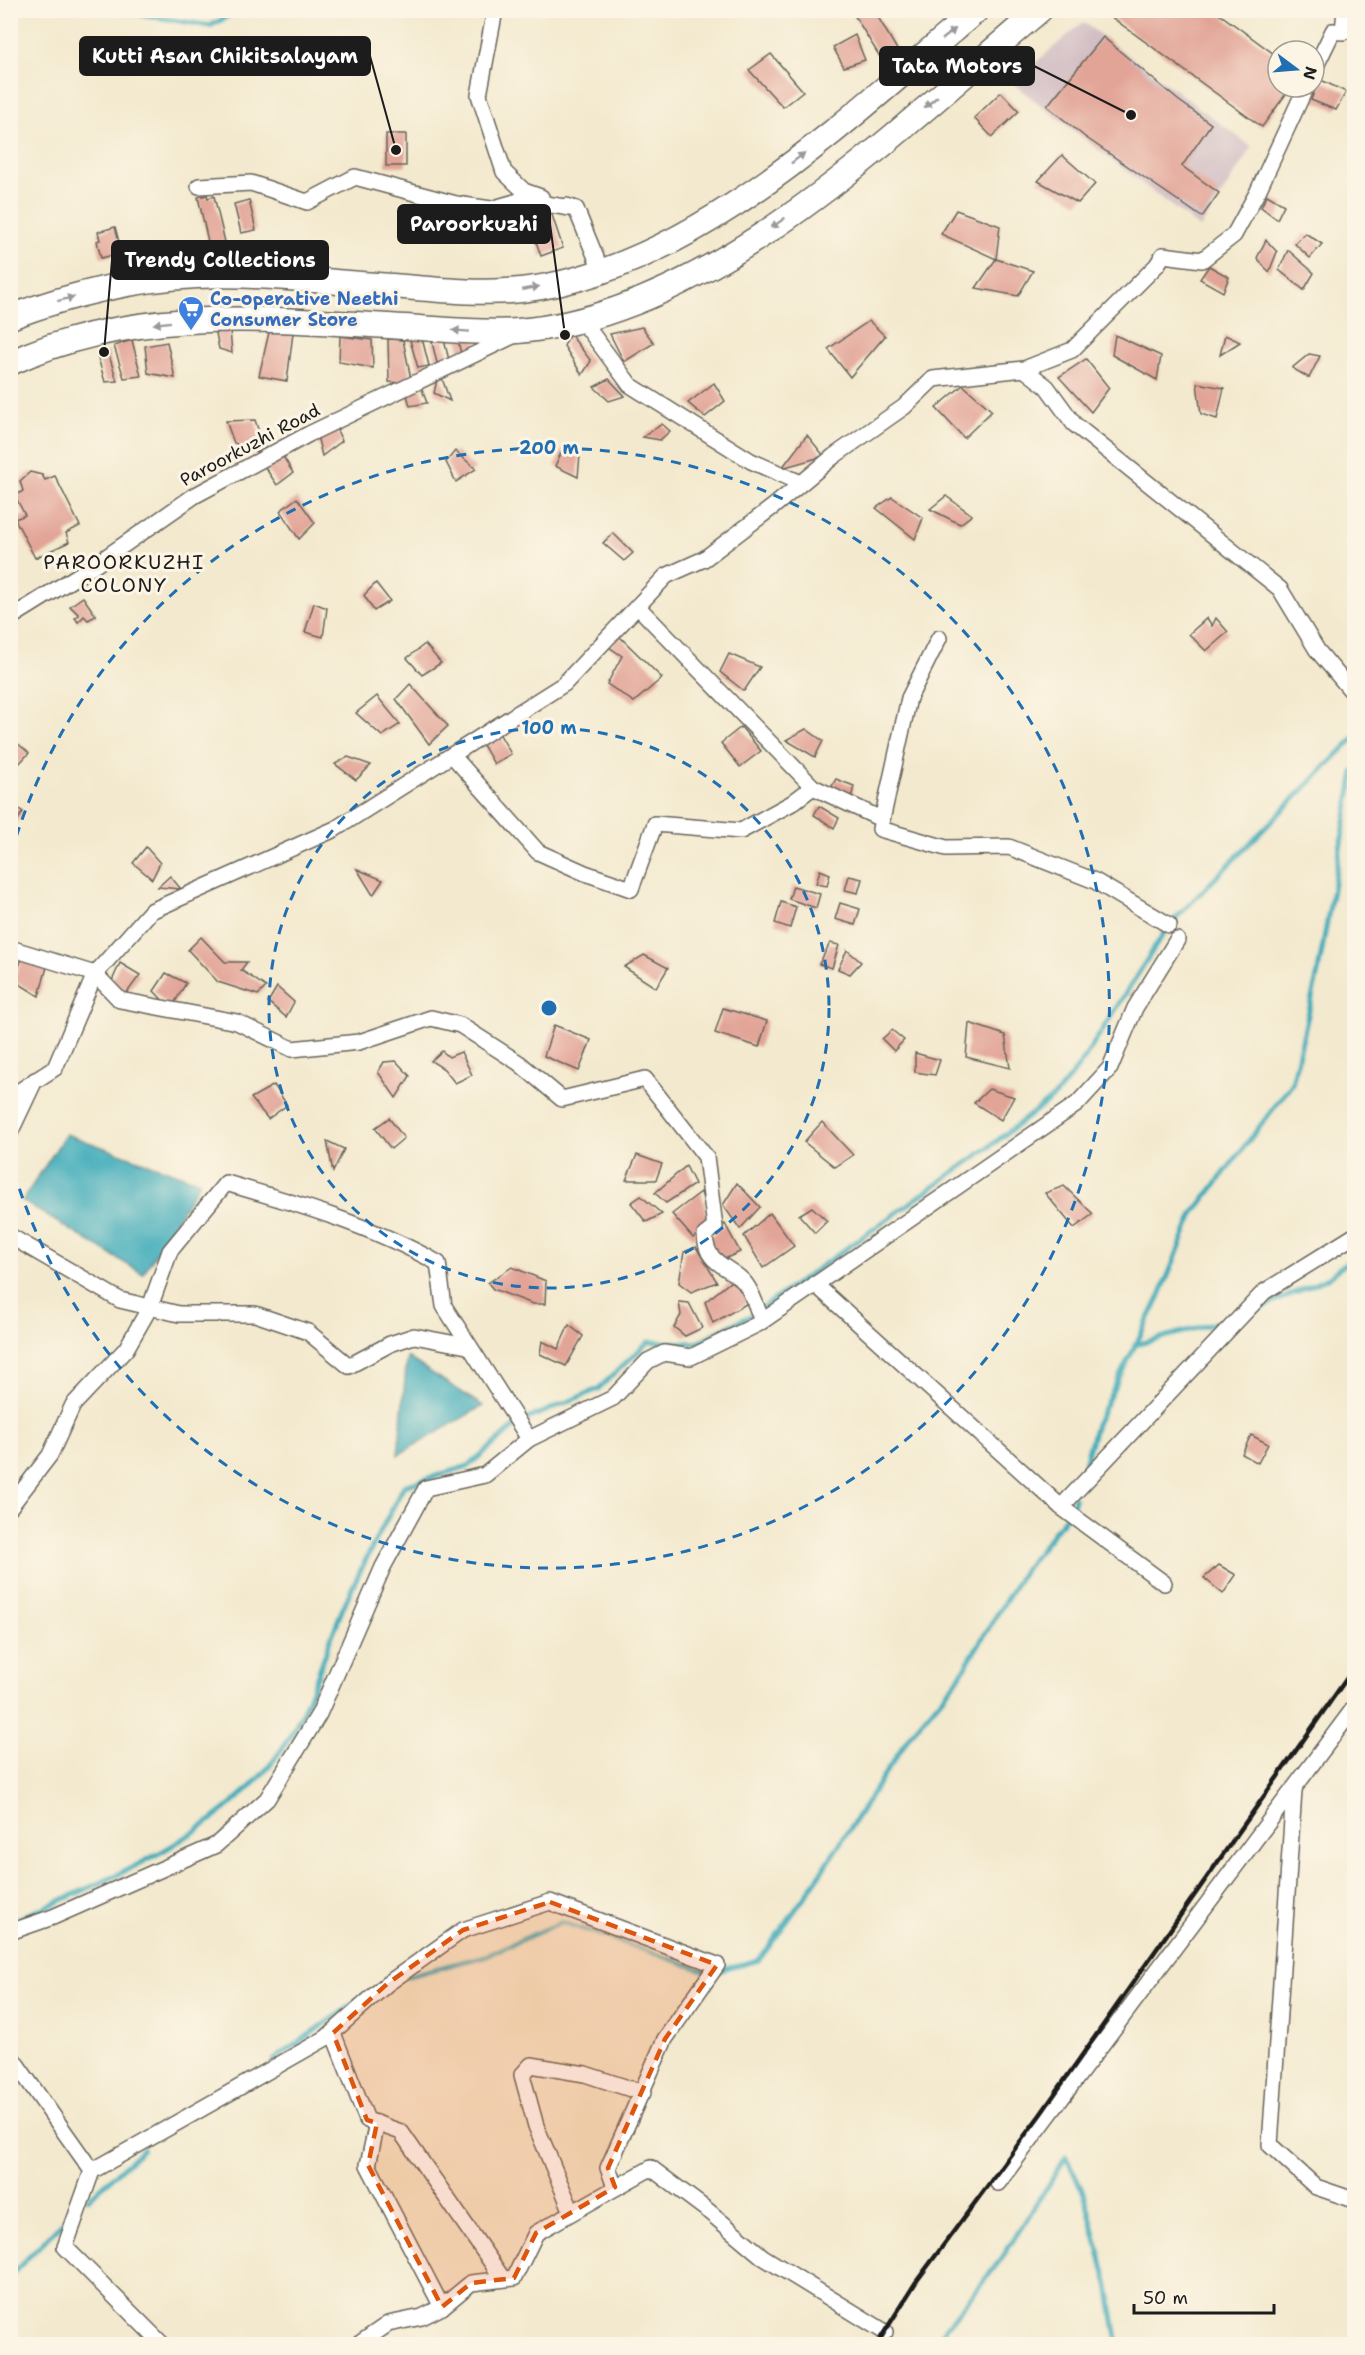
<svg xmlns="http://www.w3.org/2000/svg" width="1365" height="2355" viewBox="0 0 1365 2355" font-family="'Shantell Sans',sans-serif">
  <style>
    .industrial { fill: #d2bec4 }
    .water { fill: #3cabba; stroke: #2c646b; stroke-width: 1.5 }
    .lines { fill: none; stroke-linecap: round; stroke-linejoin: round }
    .stream { stroke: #3cabba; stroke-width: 5 }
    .building { fill: #e2a497 }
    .street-casing { stroke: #67645a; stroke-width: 18 }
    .primary-casing { stroke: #67645a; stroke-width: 27 }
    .street { stroke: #fff; stroke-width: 15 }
    .primary { stroke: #fff; stroke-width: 24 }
    .rail { stroke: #1c1c1c; stroke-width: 4.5 }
    .oneway { fill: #999 }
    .marked { fill: #de560d; fill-opacity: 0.2; stroke: #de560d; stroke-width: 4.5; stroke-dasharray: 12 8; stroke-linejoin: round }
    .ring { fill: none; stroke: #1f6fb2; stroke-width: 3; stroke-dasharray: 10 8 }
    .labels { text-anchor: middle; stroke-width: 6; stroke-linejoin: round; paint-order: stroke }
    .shop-label { font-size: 18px; font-weight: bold; fill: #366cbe; stroke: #fcf5e5; text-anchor: start }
    .street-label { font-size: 18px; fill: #1c1c1c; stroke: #fcf5e5 }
    .neighbourhood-label { font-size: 20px; letter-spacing: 1.5px; fill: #1c1c1c; stroke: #fcf5e5 }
    .centre { fill: #1f6fb2; stroke: #fcf5e5; stroke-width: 3 }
    .ring-label { font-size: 18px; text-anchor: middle; font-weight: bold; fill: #1f6fb2; stroke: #fcf5e5; stroke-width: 6; stroke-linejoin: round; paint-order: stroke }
    .leader { fill: none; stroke: #1c1c1c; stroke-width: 2 }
    .callout-dot { fill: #1c1c1c; stroke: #fcf5e5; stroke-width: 2 }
    .callout { fill: #1c1c1c; stroke: #1c1c1c; stroke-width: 2 }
    .callout-label { font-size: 20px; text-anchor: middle; font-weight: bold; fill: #fff }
  </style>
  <rect width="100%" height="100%" fill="#fcf5e5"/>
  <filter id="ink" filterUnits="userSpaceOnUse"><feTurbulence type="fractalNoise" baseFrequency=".0167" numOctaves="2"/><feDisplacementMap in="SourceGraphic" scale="12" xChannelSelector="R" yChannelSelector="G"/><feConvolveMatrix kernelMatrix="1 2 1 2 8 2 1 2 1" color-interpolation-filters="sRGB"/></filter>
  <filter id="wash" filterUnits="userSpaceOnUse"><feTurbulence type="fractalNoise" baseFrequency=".008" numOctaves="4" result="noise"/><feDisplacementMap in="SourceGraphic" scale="24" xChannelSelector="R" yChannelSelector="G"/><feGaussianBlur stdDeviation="1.35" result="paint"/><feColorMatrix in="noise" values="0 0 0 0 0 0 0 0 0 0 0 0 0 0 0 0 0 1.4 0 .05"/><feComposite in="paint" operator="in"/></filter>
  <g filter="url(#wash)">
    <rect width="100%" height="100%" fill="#f3e9ce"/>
    <!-- industrial -->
    <path class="industrial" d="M1083,22l169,125 -52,81 -188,-145z"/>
    <!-- water -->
    <g class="water">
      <path d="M66,1134l134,48 -57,92 -121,-73z"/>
      <path d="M407,1357l76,49 -85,49z"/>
    </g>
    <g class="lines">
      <!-- stream -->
      <g class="stream">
        <path d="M112,10l98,16 29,-16"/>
        <path d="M1254,1311l74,-33 26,-22"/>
        <path d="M1135,1345l99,-27"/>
        <path d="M1080,1481l16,-57 63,-126 34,-84 99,-130 26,-112 36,-201"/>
        <path d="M10,1922c91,-39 203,-82 264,-162 37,-48 48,-107 73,-161 17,-38 38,-76 57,-113l64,-20 52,-44 78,-33 50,-47 48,1 58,-29 235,-167 67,-52 26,-33 87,-137 185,-187"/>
        <path d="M408,1976l77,-20 77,-34 149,51 48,-13 50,-69 102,-157 46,-54 66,-108 49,-63 3,-11"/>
        <path d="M274,2060l88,-63"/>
        <path d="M88,2199l55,-50"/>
        <path d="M10,2276l62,-63"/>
        <path d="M933,2344l69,-86 64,-101 19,39 23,89 10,59"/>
      </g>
    </g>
    <g id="blocks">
      <!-- building -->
      <g class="building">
        <path d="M851,10h23l25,43 -19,4z"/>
        <path d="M1114,10h100l64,47v30h13l-29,40 -152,-111z"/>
        <path d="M855,35l10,25 -21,7 -11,-20z"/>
        <path d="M1103,37l75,63 33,24 -29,42 37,27 -17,24 -117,-80 -38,-31z"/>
        <path d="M771,54l32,37 -20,16 -34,-37z"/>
        <path d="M1319,79l27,13 -10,18 -25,-10z"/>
        <path d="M1001,92l18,19 -27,26 -18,-19z"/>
        <rect x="386" y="134" width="20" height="32"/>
        <path d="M1062,155l33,29 -17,19 -40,-22z"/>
        <path d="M207,195l1,3 6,-2 11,46 -16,4 -11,-49z"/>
        <path d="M1267,195l17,10 -7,14 -16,-12z"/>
        <path d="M249,200l7,30 -15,3 -7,-29z"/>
        <path d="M550,209l13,39 -22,8 -11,-32z"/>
        <path d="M956,210l44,16 -4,33 -55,-25z"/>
        <path d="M115,227l7,26 -21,5 -4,-17 3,-1 -2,-8z"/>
        <path d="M1305,233l17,11 -12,14 -15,-14z"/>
        <path d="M1266,240l11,12 -8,20 -12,-14z"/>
        <path d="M1288,250l26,23 -10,17 -25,-20z"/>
        <path d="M996,259l37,12 -15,25 -42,-8z"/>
        <path d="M1209,266l20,11 -6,15 -23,-13z"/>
        <path d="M869,321l16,15 -35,41 -22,-28z"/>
        <path d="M642,327l12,16 -30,19 -14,-28z"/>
        <path d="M230,330l2,23 -13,-4 -3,-16z"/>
        <path d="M269,332l24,1 -6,48 -28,-5z"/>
        <path d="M570,334l21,27 -9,14 -18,-29z"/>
        <path d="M472,335l6,10 -17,10 -3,-16z"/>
        <path d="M1115,335l46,21 -4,24 -45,-25z"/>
        <path d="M1225,335l15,7 -20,13z"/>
        <path d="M340,336l32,4 1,28 -34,-6z"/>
        <path d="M422,338l7,28 -11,2 -8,-28z"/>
        <path d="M388,339l15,1 9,44 -23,-2z"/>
        <path d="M132,340l9,36 -17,2 -10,-32z"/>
        <path d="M444,340l5,20 -12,3 -5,-21z"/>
        <path d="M167,342l8,36 -27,-5 -3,-27z"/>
        <path d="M108,352l9,29 -12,1 -8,-28z"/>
        <path d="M1309,354l11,2 -11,22 -17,-10z"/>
        <path d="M1086,359l23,29 -18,24 -32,-35z"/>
        <path d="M439,370l11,31 -16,-8z"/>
        <path d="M609,379l16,17 -16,5 -15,-14z"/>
        <path d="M714,383l11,18 -20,16 -17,-14z"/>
        <path d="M1197,383l27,5 -7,31 -16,-5z"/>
        <path d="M963,385l29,26 -28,27 -28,-30z"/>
        <path d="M421,387l6,16 -17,3 -3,-11z"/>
        <path d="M255,420l12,36 -33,-13 -8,-22z"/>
        <path d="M662,424l8,7 -10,9 -17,-3z"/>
        <path d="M335,426l7,15 -20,15 -5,-20z"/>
        <path d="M807,435l17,21 -42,12z"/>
        <path d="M564,447l16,8 -2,22 -23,-11z"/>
        <path d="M455,451l21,18 -20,13 -10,-20z"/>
        <path d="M283,456l10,17 -16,12 -13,-19z"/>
        <path d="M30,472l12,3 3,5 10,-4 25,50 -14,7 3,9 -34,16 -20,-39 10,-4 -10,-19 8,-5 -3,-10z"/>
        <path d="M946,496l26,19 -12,9 -30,-15z"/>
        <path d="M892,497l31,21 -8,21 -39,-31z"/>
        <path d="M297,498l18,25 -16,16 -19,-28z"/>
        <path d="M613,533l20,20 -9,8 -21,-18z"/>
        <path d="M376,583l14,18 -16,10 -10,-16z"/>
        <path d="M83,597l13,19 -8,4 -4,-4 -6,6 -3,-4 4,-3 -9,-9z"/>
        <path d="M314,603l13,5 -4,29 -18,-5z"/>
        <path d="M1207,618l5,8 4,-8 12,14 -22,19 -17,-17z"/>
        <path d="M619,636l43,42 -28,24 -27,-18 15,-28 -13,-9z"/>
        <path d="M425,644l16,19 -19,12 -15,-17z"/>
        <path d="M729,654l31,13 -16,24 -24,-19z"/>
        <path d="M410,684l38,42 -19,18 -33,-45z"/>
        <path d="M377,696l23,28 -18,12 -26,-23z"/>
        <path d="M741,727l20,24 -21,16 -19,-24z"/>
        <path d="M806,729l17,12 -8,16 -29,-17z"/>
        <path d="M499,733l12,21 -17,10 -12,-21z"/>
        <path d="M17,743l12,10 -11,12 -8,-8v-7z"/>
        <path d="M348,757l23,8 -15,15 -21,-16z"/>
        <path d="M836,779l18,7 -5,21 -21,-14z"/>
        <path d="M10,802l13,10 -13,19z"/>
        <path d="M819,806l20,12 -5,10 -20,-13z"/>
        <path d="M146,847l14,16 -8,16 -19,-16z"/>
        <path d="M357,869l26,11 -10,15z"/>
        <path d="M820,870l10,4 -3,12 -11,-2z"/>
        <path d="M170,876l11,13 -23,-2z"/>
        <path d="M849,876l13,3 -4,14 -13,-3z"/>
        <path d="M793,886l27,8 -4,14 -27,-9z"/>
        <path d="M781,902l15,5 -6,21 -15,-5z"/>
        <path d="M840,903l20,6 -5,16 -20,-6z"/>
        <path d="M201,937l24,25h22l-6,8 25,17 -8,8 -40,-13 -30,-32z"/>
        <path d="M830,943l9,2 -7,23 -13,-4z"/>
        <path d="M847,950l14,12 -11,12 -12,-5z"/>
        <path d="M644,955l24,13 -12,20 -32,-21z"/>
        <path d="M23,957l24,10 -8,29 -26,-16z"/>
        <path d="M120,963l20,12 -14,19 -15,-11z"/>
        <path d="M166,973l20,10 -15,26 -17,-18z"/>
        <path d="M277,987l17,15 -8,15 -18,-15z"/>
        <path d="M723,1008l44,13 -8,26 -44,-14z"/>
        <path d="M969,1023l36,12 5,33 -44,-11z"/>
        <path d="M554,1025l37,15 -12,31 -35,-15z"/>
        <path d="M892,1030l12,10 -10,11 -12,-12z"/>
        <path d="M442,1051l7,6 12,-5 11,23 -17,8 -11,-14 -13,-8z"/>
        <path d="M915,1053l25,7 -5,15 -20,-3z"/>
        <path d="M396,1061l14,15 -14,22 -18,-26 6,-10z"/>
        <path d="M274,1085l13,20 -19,14 -17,-21z"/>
        <path d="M989,1089l25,8 -13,23 -27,-17z"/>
        <path d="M389,1118l15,20 -13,11 -16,-21z"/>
        <path d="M822,1122l31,33 -18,12 -31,-25z"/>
        <path d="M327,1141l17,8 -11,23z"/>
        <path d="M637,1155l25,9 -6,16h-30z"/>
        <path d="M686,1166l9,18 -29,19 -11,-10z"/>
        <path d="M737,1183l23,24 -20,22 -17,-24z"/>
        <path d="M1064,1186l29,28 -19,14 -29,-35z"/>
        <path d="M701,1192l9,33 -17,13 -21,-24z"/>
        <path d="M641,1196l21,18 -16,8 -15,-19z"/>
        <path d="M812,1207l15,14 -12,12 -16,-18z"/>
        <path d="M770,1213l24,33 -31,22 -19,-32z"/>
        <path d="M725,1224l15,28 -18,8 -14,-21z"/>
        <path d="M696,1247l21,35 -26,10 -12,-9 5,-31z"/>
        <path d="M512,1267l34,14 -1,23h-12l-40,-15 -5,-6z"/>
        <path d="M734,1279l14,24 -35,20 -8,-21z"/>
        <path d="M679,1302l10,1 13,25 -17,8 -11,-9 7,-12z"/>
        <path d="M569,1325l14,11 -17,30 -26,-12 2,-13 16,8z"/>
        <path d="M1251,1435l17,9 -10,19 -16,-9z"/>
        <path d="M1219,1565l17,10 -13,19 -19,-16z"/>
      </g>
    </g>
  </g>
  <g filter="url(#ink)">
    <use href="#blocks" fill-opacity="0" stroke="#67645a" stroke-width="1.5"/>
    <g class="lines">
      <defs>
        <g id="street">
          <path d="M495,10l-16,85 25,77 20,19 17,6"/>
          <path d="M1314,70l19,-39 10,1 2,-22"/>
          <path d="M199,186l52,-3 56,19 48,-25 101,27 35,5 31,-9 54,9"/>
          <path d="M567,206l9,3 25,61"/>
          <path d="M581,319l49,66 121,76 50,22"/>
          <path d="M1024,369l23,18 27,37 206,165 37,61 37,44"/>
          <path d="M638,607l175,180 68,32"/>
          <path d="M10,618l82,-51 102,-71 115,-62 208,-100"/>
          <path d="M939,638l-30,60 -29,131 66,19 63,-1 86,34 74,44"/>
          <path d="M452,755l86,97 47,21 46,16 24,-65 86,7 51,-28 21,-16"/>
          <path d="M10,948l85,26 25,26 117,22 55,27 67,-7 72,-24 29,7 59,38 43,36 83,-20 61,78 9,70 -10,8c1,28 19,29 36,44 10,8 16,30 21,42"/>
          <path d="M10,1097l45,-29 40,-94 56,-63 184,-82 229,-145 102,-108 38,-17 70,-53 60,-50 70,-49 29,-28 91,-10 48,-19 85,-85 6,-10 39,5 32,-25 24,-44 48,-104"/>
          <path d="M10,1133l25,-53"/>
          <path d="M10,1236l110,64 59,14h76l53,18 41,34 41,-22 24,-8 53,10"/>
          <path d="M815,1284l246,223 103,76"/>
          <path d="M10,1507l40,-52 23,-50 53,-56 24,-42 20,-56 56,-68c73,21 146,43 212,80l6,43 85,133"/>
          <path d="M1061,1507l203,-215 90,-56"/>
          <path d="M1294,1791l-24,354 46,42 38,13"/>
          <path d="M10,1932l43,-15 163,-72 51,-46 52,-85 64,-147 43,-79 59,-13 44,-36 84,-41 35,-37 16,-8 27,4 67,-33 319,-220 33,-36 25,-60 42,-68"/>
          <path d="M333,2033l34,87 34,12 102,147"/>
          <path d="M10,2055l82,116"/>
          <path d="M377,2123l-9,42 74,142"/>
          <path d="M998,2183l356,-475"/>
          <path d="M572,2212l-36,-86 -14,-51 9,-10 54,9 58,19"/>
          <path d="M162,2344l-97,-97 27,-76 234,-133 61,-54 76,-54 87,-28 167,63 -52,74 -57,129 7,19"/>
          <path d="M359,2344l29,-20 34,-7 20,-10 29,-24 43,-5 22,-45 115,-65 56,42 56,47 122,75"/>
        </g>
        <g id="primary">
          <path d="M10,317c59,-22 124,-38 187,-41 60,-3 121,5 180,9 48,3 96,10 144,5 172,-19 328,-173 456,-280"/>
          <path d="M10,363c124,-58 262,-44 394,-36 38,2 76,7 114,4 196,-16 378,-200 522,-321"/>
        </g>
      </defs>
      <!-- street casing -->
      <use href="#street" class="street-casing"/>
      <!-- primary casing -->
      <use href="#primary" class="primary-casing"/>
      <!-- street -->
      <use href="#street" class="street"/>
      <!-- primary -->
      <use href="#primary" class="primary"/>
      <!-- rail -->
      <path class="rail" d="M877,2344l39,-62 124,-167 314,-447"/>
    </g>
    <!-- one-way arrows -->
    <defs><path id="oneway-solid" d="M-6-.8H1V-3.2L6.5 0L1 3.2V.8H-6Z" transform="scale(1.5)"/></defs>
    <g class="oneway">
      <use href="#oneway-solid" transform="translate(949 34) rotate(-40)"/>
      <use href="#oneway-solid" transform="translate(931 102) rotate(140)"/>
      <use href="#oneway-solid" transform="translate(798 158) rotate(-38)"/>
      <use href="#oneway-solid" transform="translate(778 223) rotate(145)"/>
      <use href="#oneway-solid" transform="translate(531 288) rotate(-11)"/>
      <use href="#oneway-solid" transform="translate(66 299) rotate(-14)"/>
      <use href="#oneway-solid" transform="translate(162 323) rotate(173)"/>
      <use href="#oneway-solid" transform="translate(461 331) rotate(-176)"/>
    </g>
  </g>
  <!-- marked area -->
  <path class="marked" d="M550,1902l167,63 -52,74 -57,129 7,19 -79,46 -22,45 -43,5 -29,24 -74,-142 9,-42 -10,-3 -34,-87 54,-49 76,-54z"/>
  <!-- distance rings -->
  <g class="ring">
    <circle cx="549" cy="1008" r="280"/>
    <path d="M11 854A560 560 0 1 1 11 1162"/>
  </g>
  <!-- icons -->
  <defs>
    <symbol id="supermarket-pin" viewBox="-11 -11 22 30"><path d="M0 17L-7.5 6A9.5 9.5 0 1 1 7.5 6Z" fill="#3f7fe0" stroke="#fcf5e5"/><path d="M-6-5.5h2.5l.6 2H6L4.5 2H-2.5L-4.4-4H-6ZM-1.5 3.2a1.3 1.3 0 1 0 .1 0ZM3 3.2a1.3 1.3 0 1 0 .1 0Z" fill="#fff"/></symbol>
  </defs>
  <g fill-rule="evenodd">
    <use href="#supermarket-pin" x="176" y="294" width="30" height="40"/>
  </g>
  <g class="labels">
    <!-- shop labels -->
    <g class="shop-label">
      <text x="210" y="305">Co-operative Neethi<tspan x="210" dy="21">Consumer Store</tspan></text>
    </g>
    <!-- street labels -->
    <g class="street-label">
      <text transform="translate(250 445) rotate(-28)" y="6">Paroorkuzhi Road</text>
    </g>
    <!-- neighbourhood labels -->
    <g class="neighbourhood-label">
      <text x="124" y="569">PAROORKUZHI<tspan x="124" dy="23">COLONY</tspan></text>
    </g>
  </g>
  <circle cx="549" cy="1008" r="9" class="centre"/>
  <g class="ring-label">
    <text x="549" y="454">200 m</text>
    <text x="549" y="734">100 m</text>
  </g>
  <!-- callouts -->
  <path class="leader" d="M396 150L370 56M1131 115L1034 66M565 335L550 224M104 352L112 260"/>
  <g class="callout-dot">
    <circle cx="396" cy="150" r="6"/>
    <circle cx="1131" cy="115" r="6"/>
    <circle cx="565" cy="335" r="6"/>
    <circle cx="104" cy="352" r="6"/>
  </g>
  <g class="callout">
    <rect x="80" y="37" width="290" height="38" rx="6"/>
    <rect x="880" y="47" width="154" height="38" rx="6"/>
    <rect x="398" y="205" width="152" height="38" rx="6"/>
    <rect x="112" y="241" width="216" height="38" rx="6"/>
  </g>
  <g class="callout-label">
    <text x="225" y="63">Kutti Asan Chikitsalayam</text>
    <text x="957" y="73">Tata Motors</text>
    <text x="474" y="231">Paroorkuzhi</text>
    <text x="220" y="267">Trendy Collections</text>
  </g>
  <!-- margin -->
  <rect width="1365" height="2355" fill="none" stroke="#fcf5e5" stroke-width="36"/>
  <!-- north arrow -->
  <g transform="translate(1296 69) rotate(106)"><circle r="28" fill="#fcf5e5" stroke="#a29e95" stroke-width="1.5"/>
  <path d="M0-4.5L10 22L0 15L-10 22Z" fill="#1f6fb2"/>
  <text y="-9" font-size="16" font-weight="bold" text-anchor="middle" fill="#1c1c1c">N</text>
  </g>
  <!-- scale -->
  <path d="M1134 2304v9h140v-9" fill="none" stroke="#1c1c1c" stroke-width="3"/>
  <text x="1143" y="2304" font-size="18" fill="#1c1c1c" stroke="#fcf5e5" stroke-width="4.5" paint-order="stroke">50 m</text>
</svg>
